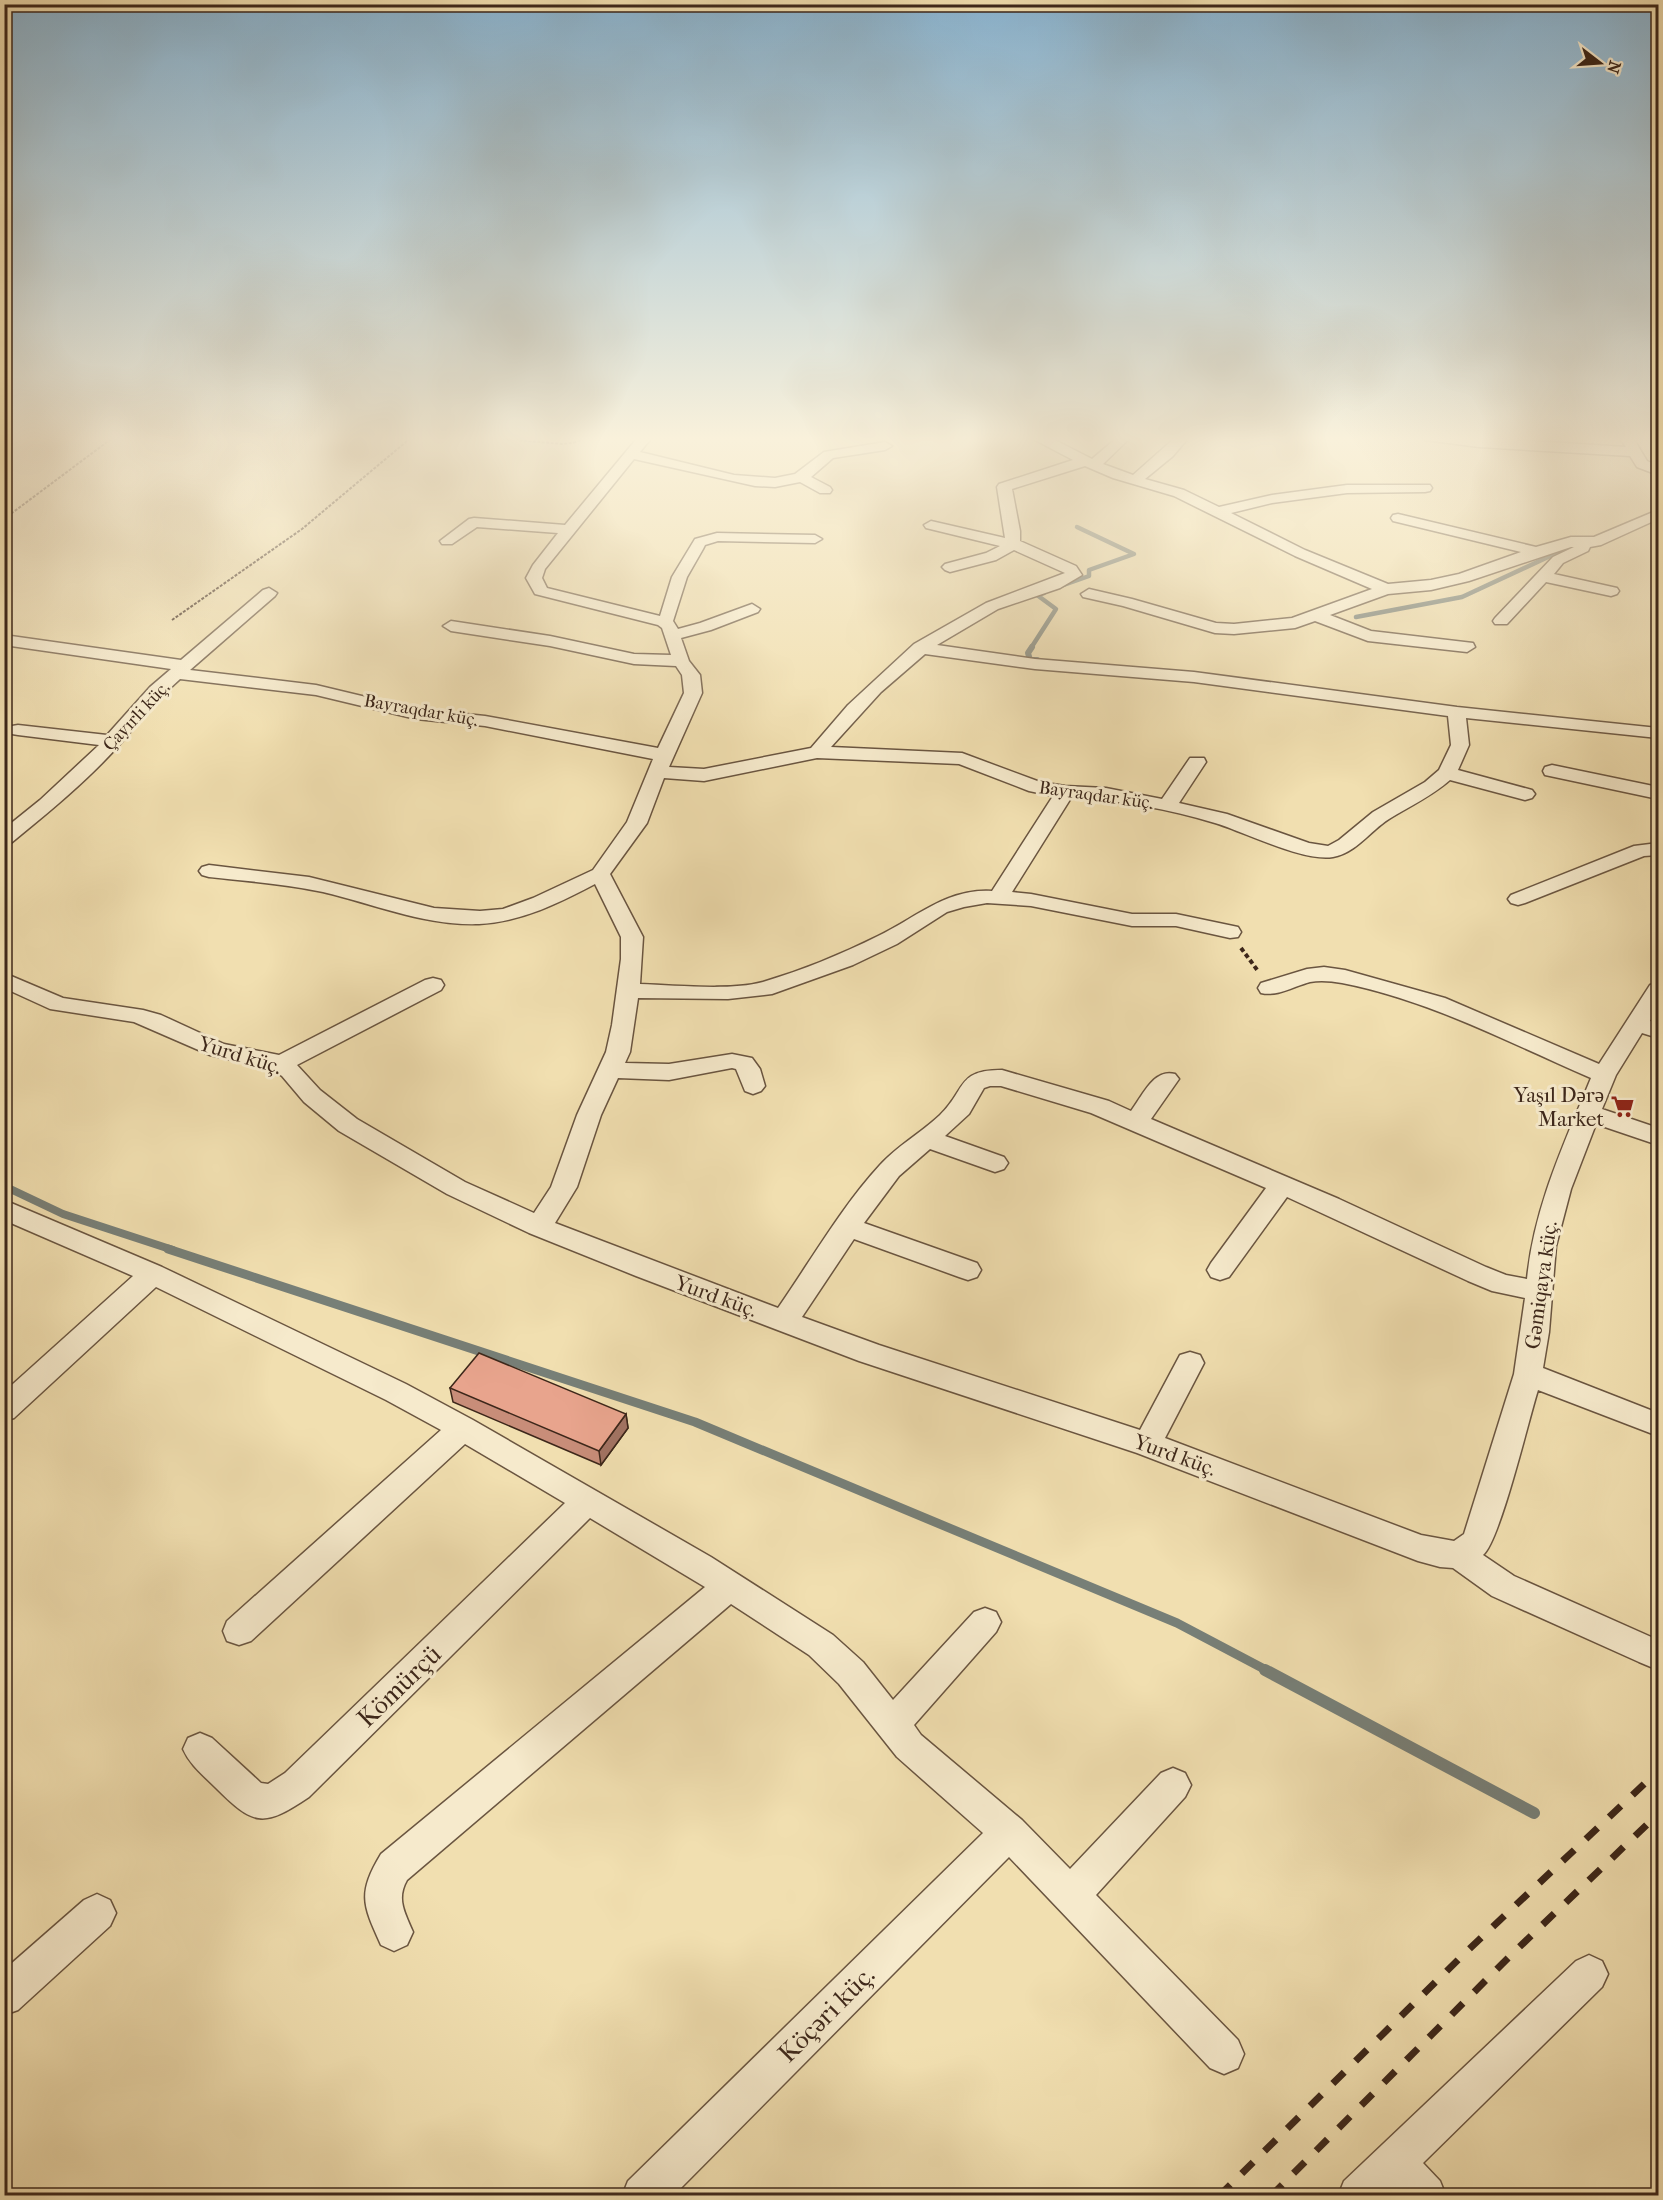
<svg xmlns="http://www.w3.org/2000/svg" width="1663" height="2200" viewBox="0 0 1663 2200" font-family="'IM FELL French Canon',serif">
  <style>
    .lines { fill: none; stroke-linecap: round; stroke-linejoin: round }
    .stream-far4 { stroke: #777f77; stroke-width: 4.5 }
    .stream-far3 { stroke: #777f77; stroke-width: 6 }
    .stream-far2 { stroke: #777f77; stroke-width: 8 }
    .stream-far1 { stroke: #777f77; stroke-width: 9 }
    .stream { stroke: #777f77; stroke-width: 12 }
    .street-casing { stroke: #6a5540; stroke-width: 3 }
    .path-far1 { stroke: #3d271a; stroke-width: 2; stroke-dasharray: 3 1.5; stroke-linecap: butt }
    .path { stroke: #3d271a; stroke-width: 4; stroke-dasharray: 4.5 3; stroke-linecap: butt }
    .street { fill: #f6eacc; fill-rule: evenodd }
    .rail { stroke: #3d271a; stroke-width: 7; stroke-dasharray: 16 16; stroke-linecap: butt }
    .wall { fill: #c88d79; stroke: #3d271a; stroke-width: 1.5 }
    .shaded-wall { fill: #a27363; stroke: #3d271a; stroke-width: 1.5 }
    .building { fill: #e8a48d; stroke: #3d271a; stroke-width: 1.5 }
    .labels { text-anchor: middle; stroke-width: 6; stroke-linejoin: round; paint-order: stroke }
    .far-street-label { font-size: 18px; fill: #3d271a; stroke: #f6eacc }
    .street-label { font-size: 21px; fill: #3d271a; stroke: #f6eacc }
    .poi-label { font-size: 21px; fill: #3d271a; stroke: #f6eacc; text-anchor: end }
    .near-street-label { font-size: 26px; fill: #3d271a; stroke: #f6eacc }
  </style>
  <rect width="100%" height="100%" fill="#f1dfb0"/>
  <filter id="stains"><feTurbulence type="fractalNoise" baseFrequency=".00333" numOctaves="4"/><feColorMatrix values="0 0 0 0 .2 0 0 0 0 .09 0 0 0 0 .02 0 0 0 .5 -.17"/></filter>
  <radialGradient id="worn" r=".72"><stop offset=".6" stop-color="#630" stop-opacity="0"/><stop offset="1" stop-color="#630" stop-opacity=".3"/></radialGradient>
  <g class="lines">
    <!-- stream-far4 -->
    <g class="stream-far4">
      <path d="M1058,587l31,-11v-6l45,-16 -57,-27"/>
      <path d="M1356,617l106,-20 101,-47"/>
      <path d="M1031,648l25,-39 -19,-14 7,-2"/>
    </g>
    <!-- stream-far3 -->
    <path class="stream-far3" d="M1032,647l-4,6 2,7h7"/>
    <!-- stream-far2 -->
    <path class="stream-far2" d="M4,1186l59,28 110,36"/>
    <!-- stream-far1 -->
    <path class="stream-far1" d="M168,1249l527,173 482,201 91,48"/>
    <!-- stream -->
    <path class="stream" d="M1265,1670l269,143"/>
    <defs>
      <g id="street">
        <path d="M639,436h14l-13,16 94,23 41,3 20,-4 29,-22 61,-10 7,4 -7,4 -52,8 -22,19 19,10 2,3 -2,3h-10l-20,-11 -25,5 -20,-1 -121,-27 -89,110 -3,9 5,10 113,28 12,-39 23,-38 22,-6 98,2 7,4 -7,4 -97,-2 -13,4 -2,4 -16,28 -14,44 5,8 22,-6 52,-19 8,5 -2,3 -47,18 -30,8 8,23 11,14 2,18 -33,74 35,2 107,-21 37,-43 66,-61 72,-41 79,-30 -51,-23 -18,10 -46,12 -5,-2 -3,-3 3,-3 41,-11 14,-7 -74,-18 -2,-3 7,-4 74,17 -8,-51 2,-3 74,-24 -40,-21 -1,-3h15l45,23 27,-23h13l-29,28 30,11 44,-39h13l-17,20 -28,23 39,11 35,17 53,-12 75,-10h83l2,3 -2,3 -5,1 -78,1 -75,10 -41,10 74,37 83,34 43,-4 28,-6 62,-22 -128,-31 -2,-3 2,-3 5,-1 138,33 35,-10h23l64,-27v9l-57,26 -11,2 -2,4 -25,12 -9,11 63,14 2,3 -2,3 -6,2 -65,-14 -39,42h-12l-2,-3 2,-3 58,-61 21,-10h-3l-102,34 -38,9 -43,4 -58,21 41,16 102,12 2,4 -8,5 -99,-11 -53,-20 -20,7 -61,6 -19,-1 -92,-27 -40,-9 -2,-3 8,-5 43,10 84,24 18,1 58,-6 80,-29 -77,-33 -121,-60 -61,-18 -28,-12 -73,23 8,42v10l56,25 6,9 -22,13 -62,21 -61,36 98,14 159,13 263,35 201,21v10l-192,-20 3,27 -11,25 74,20 3,4 -3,4 -7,2 -75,-20c-18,16 -40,26 -61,39 -19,12 -33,34 -56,38 -30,5 -88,-25 -118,-34 -46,-14 -96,-23 -144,-25l-59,94 19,2 101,20h44l62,13 3,5 -3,5 -8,1 -54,-12h-44l-101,-20 -44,-3 -23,4 -17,5 -50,32 -44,21 -81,29 -44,5 -90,-1 -8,54 -5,11 44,1 63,-10 20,4 8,11 5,17 -4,5 -8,3 -8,-3 -9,-22 -4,-1 -63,12 -51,-2 -17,37 -24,72 -22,36 223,85c32,-46 64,-102 102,-143 17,-19 41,-32 60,-50 27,-26 16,-45 62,-45l107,31 22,10c12,-16 23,-43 44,-37l4,5 -28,40 188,80 147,68 20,8 21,4c7,-72 37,-135 64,-201 -81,-35 -162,-78 -249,-95 -11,-2 -22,-3 -32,-1 -16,4 -32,15 -49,11l-3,-5 3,-5 46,-14 17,-2 21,3 100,28 154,66 51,-79 8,-2v24l-8,14 8,2v15l-16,-5 -26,42 -14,34 56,19v17l-62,-21 -25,65 -15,57 -7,86 -6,36 115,45v23l-120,-46c-9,28 -38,151 -55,165l31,21 144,64v24l-7,3 -12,-5 -147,-66 -39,-28 -13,-1 -22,-6 -281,-108 -278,-92 -223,-85 -107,-43 -82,-39 -108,-63 -35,-29 -22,-26 -10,-7 -62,-14 -76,-33 -84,-13 -46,-21v-15l59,25 80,12 18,5 63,29 55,11 146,-75 8,-2 8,2 3,5 -3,5 -144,75 23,25 37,29 108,63 69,31 17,-26 26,-72 29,-63 6,-27 9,-66v-22l-26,-53c-36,19 -74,38 -116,40 -54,2 -105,-20 -156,-32 -38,-8 -76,-11 -114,-15l-7,-2 -3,-4 3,-4 7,-2 100,12 125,31 46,3 23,-2 30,-11 60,-28 34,-48 26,-63 -168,-33 -69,-7 -100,-24 -136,-16c-23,20 -41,43 -60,65 -32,36 -71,68 -109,99l-7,2v-16l36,-29 59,-55 -81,-10 -6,-1 -3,-4 3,-4 6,-1 89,10 43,-48 21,-18 -167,-24v-10l177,25 82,-70 6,-2 8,5 -2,3 -85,74 126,15 100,24 69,7 173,32 26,-55 -2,-18 -6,-9 -42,-2 -84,-18 -99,-15 -8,-5 8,-5 99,15 84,18 37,1 -9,-27 -4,-3 -123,-31 -9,-16 7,-13 25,-32 -81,-6 -25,17h-10l-2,-3 29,-22 5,-1 91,7zM925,654l110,15 159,13 254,34 3,29 -12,25 -14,12 -52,30 -34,28 -11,6 -19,-3 -82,-29 -48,-11 27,-41 -2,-4h-14l-28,41 -56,-11 -41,-2 -25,-4 -78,-29 -131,-6 50,-55zM817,758l142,6 70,27 24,5 -61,95c-45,-3 -76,27 -114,45 -36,18 -75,34 -115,46 -32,9 -89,3 -123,2l3,-47 -33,-63 37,-51 17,-45 40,3zM990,1086h11l90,27 175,75 -55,75 -4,7 4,7 9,3 9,-3 58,-80 181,84 24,10 33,7 -11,76 -50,160 -10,7 -33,-6 -256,-97 39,-75 -4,-8 -10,-3 -10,3 -40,75 -261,-85 -77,-28 52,-78 105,38 9,3 9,-3 4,-7 -4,-7 -113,-40 35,-47 31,-27 65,23 9,-3 4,-6 -4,-6 -59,-21 24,-22 15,-26z"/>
        <path d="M1418,436h35l173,11 -6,-9 2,-2h10l15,25 11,5v9l-21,-8 -7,-11 -151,-9 -54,-7z"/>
        <path d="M1552,765l106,22v12l-113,-24 -2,-4 2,-4z"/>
        <path d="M1658,843v12l-14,1 -119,47 -7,2 -7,-2 -3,-4 3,-4 123,-49z"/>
        <path d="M4,1200l158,67 244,117 67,36 238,137 122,78 30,27 30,38 81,-88 11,-4 11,4 5,10 -5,10 -82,93 7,10 101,85 48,49 91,-96 12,-5 12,5 6,12 -6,12 -89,98 142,145 6,14 -6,14 -14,6 -14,-6 -201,-211 -336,339h-51l6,-15 355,-348 -86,-76 -58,-73 -30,-29 -78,-51 -324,276c-11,19 -2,33 6,52l-6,13 -13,6 -13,-6c-18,-40 -24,-51 0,-91l324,-267 -115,-69 -281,279c-46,31 -55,29 -94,-10 -12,-12 -25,-22 -32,-38l5,-11 12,-5 12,5 49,45 7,1 17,-11 280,-270 -100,-59 -214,197 -12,4 -12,-4 -4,-10 4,-10 214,-191 -55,-30 -230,-113 -142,131 -10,3v-29l129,-116 -129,-56z"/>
        <path d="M97,1894l13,6 6,13 -6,13 -92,84 -14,5v-45l80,-70z"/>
        <path d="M1589,1955l13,6 6,13 -6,13 -179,176 17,18 6,15h-49l-4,-4 -4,4h-51l6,-15 232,-220z"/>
      </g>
    </defs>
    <!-- street casing -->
    <use href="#street" class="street-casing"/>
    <!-- path-far1 -->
    <g class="path-far1">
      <path d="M470,436l93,8 13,-2 11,-6"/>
      <path d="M4,519l111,-83"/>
      <path d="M172,620l130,-91 111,-93"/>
    </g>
    <!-- path -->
    <path class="path" d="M1241,948l17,23"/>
    <!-- street -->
    <use href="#street" class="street"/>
    <!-- rail -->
    <g class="rail">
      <path d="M1219,2196l246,-243 193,-182"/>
      <path d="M1271,2196l240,-241 147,-141"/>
    </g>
  </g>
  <!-- wall -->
  <path class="wall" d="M450,1388l176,26 2,14 -27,37 -148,-63z"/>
  <!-- shaded-wall -->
  <path class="shaded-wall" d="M626,1414l2,14 -27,37 -2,-14z"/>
  <!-- building -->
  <path class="building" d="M479,1353l147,61 -27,37 -149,-63z"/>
  <!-- sky -->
  <linearGradient id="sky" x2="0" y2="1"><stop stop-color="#8ab6d4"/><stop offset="0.59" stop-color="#f9f1db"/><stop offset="1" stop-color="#f9f1db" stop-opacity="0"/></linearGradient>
  <rect width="1663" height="744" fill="url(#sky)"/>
  <!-- icons -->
  <defs>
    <symbol id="supermarket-bare" viewBox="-9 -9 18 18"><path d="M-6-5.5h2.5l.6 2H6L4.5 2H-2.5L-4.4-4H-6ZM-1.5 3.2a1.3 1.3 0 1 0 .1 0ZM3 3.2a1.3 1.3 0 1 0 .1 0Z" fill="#8f2418" stroke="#f6eacc" stroke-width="2.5" paint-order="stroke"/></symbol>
  </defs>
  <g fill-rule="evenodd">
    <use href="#supermarket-bare" x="1606" y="1090" width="33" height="33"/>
  </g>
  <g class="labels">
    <!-- far-street labels -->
    <g class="far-street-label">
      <text transform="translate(421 710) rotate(10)" y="6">Bayraqdar küç.</text>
      <text transform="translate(136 716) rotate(-47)" y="6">Çayırli küç.</text>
      <text transform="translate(1096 795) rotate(8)" y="6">Bayraqdar küç.</text>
    </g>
    <!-- street labels -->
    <g class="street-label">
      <text transform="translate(240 1055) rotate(17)" y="7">Yurd küç.</text>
      <text transform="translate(1541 1285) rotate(-82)" y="7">Gəmiqaya küç.</text>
      <text transform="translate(716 1296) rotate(20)" y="7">Yurd küç.</text>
      <text transform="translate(1175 1455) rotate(20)" y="7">Yurd küç.</text>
    </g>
    <!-- poi labels -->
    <g class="poi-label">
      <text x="1604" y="1102">Yaşıl Dərə<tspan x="1604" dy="24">Market</tspan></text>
    </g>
    <!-- near-street labels -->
    <g class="near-street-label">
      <text transform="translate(399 1686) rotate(-44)" y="9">Kömürçü</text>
      <text transform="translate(826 2014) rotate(-45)" y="9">Köçəri küç.</text>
    </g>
  </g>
  <!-- margin -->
  <rect width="1663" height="2200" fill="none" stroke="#f1dfb0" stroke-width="24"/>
  <rect x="6" y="6" width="1651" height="2188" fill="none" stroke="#3d271a" stroke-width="3"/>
  <rect x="12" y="12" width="1639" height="2176" fill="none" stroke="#3d271a" stroke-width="1.5"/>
  <!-- north arrow -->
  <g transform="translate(1600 63) rotate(107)" stroke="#f6eacc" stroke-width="4.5" paint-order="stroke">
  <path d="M0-4.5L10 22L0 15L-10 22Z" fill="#3d271a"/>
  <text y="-9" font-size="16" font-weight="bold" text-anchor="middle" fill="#3d271a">N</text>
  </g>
  <rect width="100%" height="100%" filter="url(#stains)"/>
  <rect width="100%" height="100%" fill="url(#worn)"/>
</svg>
